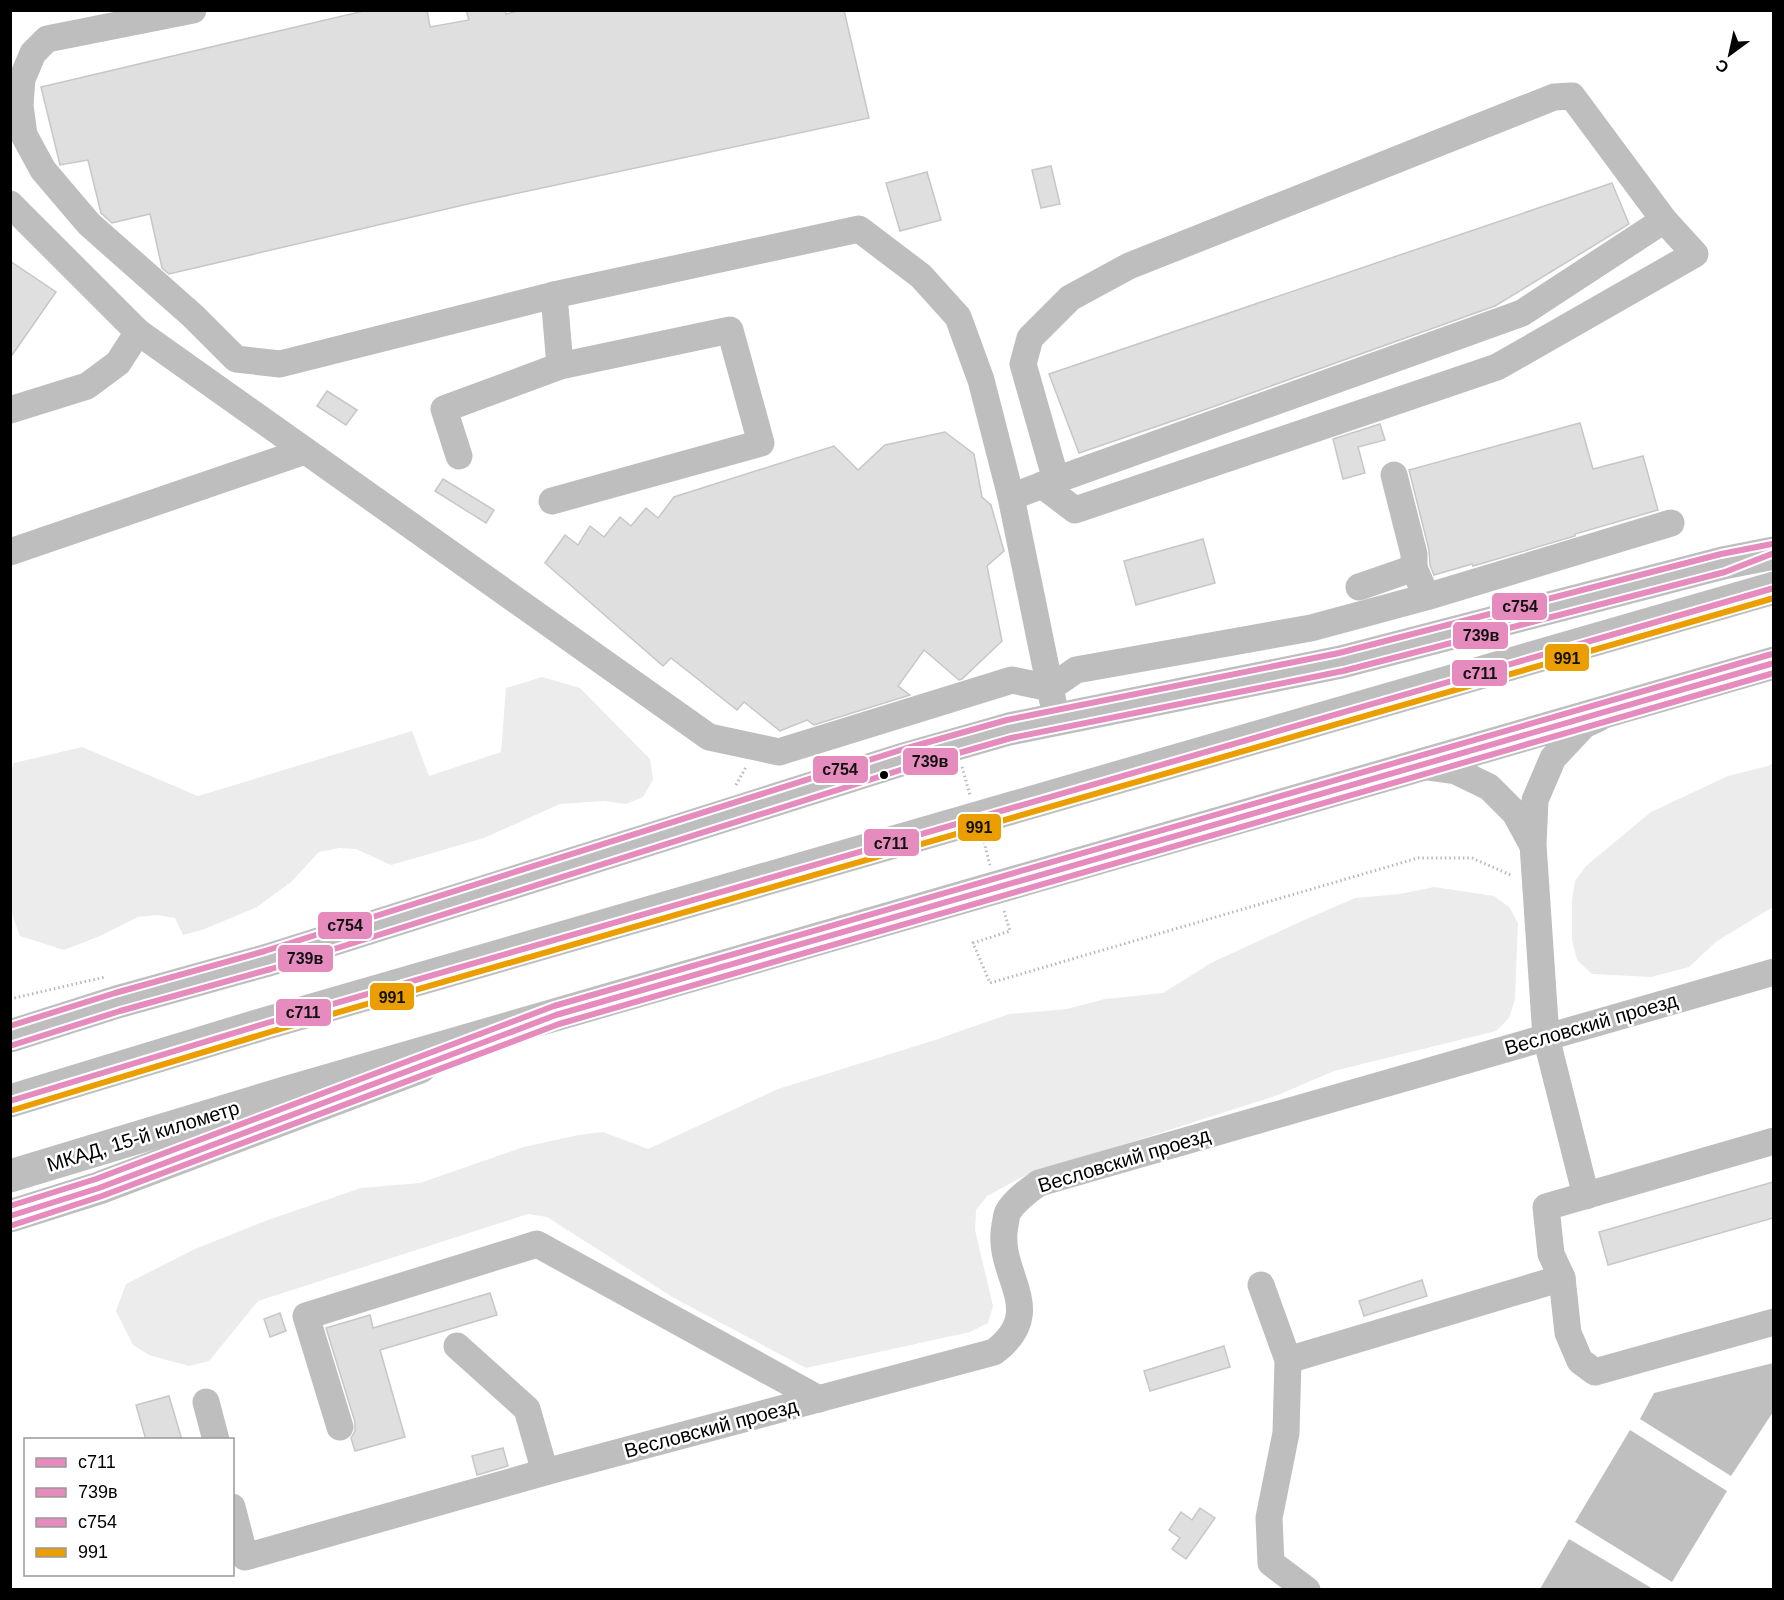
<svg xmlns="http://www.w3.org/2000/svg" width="1784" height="1600" viewBox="0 0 1784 1600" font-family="Helvetica,sans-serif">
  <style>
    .green { fill: #ececec }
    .water { fill: #bfbfbf }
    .building { fill: #dfdfdf; stroke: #c7c7c7; stroke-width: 1.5 }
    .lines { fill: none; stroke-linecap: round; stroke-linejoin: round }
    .path { stroke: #b9b9b9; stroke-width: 3; stroke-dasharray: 1.5 3; stroke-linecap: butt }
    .minor { stroke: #bebebe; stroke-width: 27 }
    .major { stroke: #bebebe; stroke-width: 33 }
    .highway { stroke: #bebebe; stroke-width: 33 }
    .bus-1-casing { stroke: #fff; stroke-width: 10 }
    .bus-2-casing { stroke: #fff; stroke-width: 10 }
    .bus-3-casing { stroke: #fff; stroke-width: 10 }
    .bus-4-casing { stroke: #fff; stroke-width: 10 }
    .bus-1 { stroke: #e68bbd; stroke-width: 6 }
    .bus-2 { stroke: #e68bbd; stroke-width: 6 }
    .bus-3 { stroke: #e68bbd; stroke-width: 6 }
    .bus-4 { stroke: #eb9e00; stroke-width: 6 }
    .bus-dot { fill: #000; stroke: #fff; stroke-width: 2 }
    .labels { text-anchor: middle; stroke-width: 5; stroke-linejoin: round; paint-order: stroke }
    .street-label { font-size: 20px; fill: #000; stroke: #fff }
    .line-badge { stroke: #fff; stroke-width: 2 }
    .pale-badge-label { font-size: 16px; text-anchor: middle; font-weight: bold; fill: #111 }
  </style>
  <rect width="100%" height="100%" fill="#fff"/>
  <!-- green -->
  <g class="green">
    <path d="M542,677l38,11 70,71 3,21 -10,17 -17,7 -22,-3 -44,3 -76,34 -93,27 -35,-16 -17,-1 -20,4 -28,30 -34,25 -55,23 -19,5 -8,-17 -18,-3 -19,2 -38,19 -36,14 -44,-14 -7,-19 -3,-15v-129l4,-10 68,-16 116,49 214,-65 17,45 72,-24 5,-64z"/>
    <path d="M1773,763v144l-56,34 -28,26 -38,10 -59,-3 -15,-14 -5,-20v-39l3,-20 11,-15 65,-54 77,-36 40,-10z"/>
    <path d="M1434,887l60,9 15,11 9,16 -3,76 -6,19 -13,13 -162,40 -56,24 -256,82 -35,19 -11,14 -1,20 18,76 -5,17 -18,9 -164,36 -132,-70 -127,-81 -19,-3 -270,87 -49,60 -20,5 -40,-11 -16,-10 -17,-34 10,-27 69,-35 73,-29 93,-32 59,-5 104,-36 54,-12 25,-3 45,17 130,-60 157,-49 74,-26 58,-5 38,-10 58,-6 48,-30 91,-42 53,-23 45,-4z"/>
  </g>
  <!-- water -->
  <g class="water">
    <path d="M1773,1363v49l-42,64 -91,-57 14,-26z"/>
    <path d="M1630,1430l97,61 -55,91 -97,-60z"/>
    <path d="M1569,1539l84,50h-113z"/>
  </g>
  <!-- building -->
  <g class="building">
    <path d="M368,10h59l3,17 39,-7 -3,-10h39l1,4 15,-4h323l25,108 -397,85 -303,71 -7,-6 -12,-54 -38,9 -11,-10 -13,-53 -28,5 -19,-78z"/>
    <path d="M1051,166l9,38 -19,4 -9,-38z"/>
    <path d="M927,172l14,48 -41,11 -14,-48z"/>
    <path d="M1612,183l17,41 -134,82 -305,109 -111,38 -30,-79z"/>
    <path d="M10,261l46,31 -46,66z"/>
    <path d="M327,391l30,19 -11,15 -29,-19z"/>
    <path d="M1580,423l13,46 50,-13 15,54 -83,24v2l-102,30 -1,-2 -38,11 -4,-10 -1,-15 -20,-80z"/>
    <path d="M1380,424l5,16 -27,7 7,26 -22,6 -10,-40z"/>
    <path d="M945,432l29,22 8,43 9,8 13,46 -17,15 15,75 -40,38 -3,1 -35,-30 -26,36 12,9 -96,30 -7,-5 -27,11 -36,-29 -7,8 -66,-52 -8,8 -118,-103 20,-28 13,10 12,-19 14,11 16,-20 11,9 15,-18 12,10 16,-21 160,-51 24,24 27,-25z"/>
    <path d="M443,479l51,31 -8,13 -51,-32z"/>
    <path d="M1203,539l12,44 -79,22 -12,-44z"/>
    <path d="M1773,1182v36l-165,47 -9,-33z"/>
    <path d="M1422,1280l5,16 -63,20 -5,-15z"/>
    <path d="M490,1293l7,22 -117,35 25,87 -50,14 -4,-13 4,-7v-9l-29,-94 44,-13 3,13z"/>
    <path d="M280,1313l6,18 -16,6 -6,-18z"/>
    <path d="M1224,1346l6,21 -80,24 -6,-20z"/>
    <path d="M169,1396l13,44h-36l-10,-35z"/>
    <path d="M503,1448l5,18 -31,9 -5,-19z"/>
    <path d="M1200,1508l15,10 -29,41 -14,-10 8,-11 -11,-8 12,-18 11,8z"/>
  </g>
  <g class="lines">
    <!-- path -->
    <g class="path">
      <path d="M962,767l8,28"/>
      <path d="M736,785l10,-18"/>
      <path d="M984,842l6,23"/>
      <path d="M1004,911l6,20 -37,12 17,40 428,-125h54l41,18"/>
      <path d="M10,999l95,-22"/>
    </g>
    <!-- minor -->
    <g class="minor">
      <path d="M193,10l-146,29 -14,14 -11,26 -2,26 4,30 19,35 46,54 104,92 43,43 44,5 274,-69 305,-66 62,47 37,41 23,63 30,117 42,205"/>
      <path d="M10,204l128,128 571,405 70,15 233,-72 38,8 26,-18 235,-42 115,-31 245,-74"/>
      <path d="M10,410l77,-24 31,-23 20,-31"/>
      <path d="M459,456l-15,-47 116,-43"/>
      <path d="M1394,475l20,79v14"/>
      <path d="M1042,485l33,25 422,-143 198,-113 -31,-34"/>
      <path d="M1011,497l45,-17 -33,-116 7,-26 40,-40 59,-32 425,-169 18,-1 92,124 -142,93 -466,167"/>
      <path d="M552,501l209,-58 -31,-113 -170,36 -6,-71"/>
      <path d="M10,552l295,-101"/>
      <path d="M1359,587l55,-19 7,16"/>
      <path d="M1420,766l36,5 33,16 26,26 17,31"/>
      <path d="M1774,1141l-228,66 5,47 11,24 6,55 12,28 15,11 179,-50"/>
      <path d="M1586,1196l-40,-159 -13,-192 2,-45 18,-42 31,-33 15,-7"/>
      <path d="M1261,1285l27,75 -2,73 -17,85 2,45 36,27"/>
      <path d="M1288,1360l274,-82"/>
      <path d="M206,1402l10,38"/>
      <path d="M340,1427l-34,-111 231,-72 282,155"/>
      <path d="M545,1472l449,-120c56,-42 1,-77 11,-127 1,-4 1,-10 3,-13 7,-12 20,-21 31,-29l735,-211"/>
      <path d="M232,1507l13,50 300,-85 -18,-63 -70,-63"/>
    </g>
    <!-- major -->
    <g class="major">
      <path d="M10,1036l107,-34 151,-42 639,-202 102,-29 332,-67 382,-99 51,-10"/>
      <path d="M10,1216l89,-28 321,-121"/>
    </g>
    <!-- highway -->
    <g class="highway">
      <path d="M10,1101l257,-78 1507,-435"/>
      <path d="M10,1176l278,-84 1486,-429"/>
    </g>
    <defs>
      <g id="bus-1">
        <path d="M10,1101l257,-78 1507,-435"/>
        <path d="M10,1216l89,-28 457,-173 1218,-352"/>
      </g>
      <g id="bus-2">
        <path d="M13,1045l107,-34 151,-42 639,-202 101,-29 332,-67 382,-99 49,-19"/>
        <path d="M13,1225l89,-29 457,-172 1215,-351"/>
      </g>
      <g id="bus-3">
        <path d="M10,1026l105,-33 150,-42 639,-202 103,-29 332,-67 382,-99 51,-10"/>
        <path d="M10,1206l86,-27 458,-173 1218,-352"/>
      </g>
      <path id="bus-4" d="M13,1110l257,-78 1504,-434"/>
    </defs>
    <!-- bus-1 casing -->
    <use href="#bus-1" class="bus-1-casing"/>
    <!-- bus-2 casing -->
    <use href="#bus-2" class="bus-2-casing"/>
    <!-- bus-3 casing -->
    <use href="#bus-3" class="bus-3-casing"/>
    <!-- bus-4 casing -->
    <use href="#bus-4" class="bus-4-casing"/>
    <!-- bus-1 -->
    <use href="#bus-1" class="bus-1"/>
    <!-- bus-2 -->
    <use href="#bus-2" class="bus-2"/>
    <!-- bus-3 -->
    <use href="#bus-3" class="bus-3"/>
    <!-- bus-4 -->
    <use href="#bus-4" class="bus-4"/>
  </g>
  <!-- markers -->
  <circle class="bus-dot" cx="884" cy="775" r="5"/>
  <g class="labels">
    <!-- street labels -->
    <g class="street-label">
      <text transform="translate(1591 1024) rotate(-16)" y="7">Весловский проезд</text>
      <text transform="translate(143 1136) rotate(-17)" y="7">МКАД, 15-й километр</text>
      <text transform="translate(1124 1160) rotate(-17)" y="7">Весловский проезд</text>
      <text transform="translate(711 1428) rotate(-15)" y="7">Весловский проезд</text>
    </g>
  </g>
  <g class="line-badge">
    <rect x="1491" y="592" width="57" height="29" rx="6" fill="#e68bbd"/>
    <rect x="1452" y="621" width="57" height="29" rx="6" fill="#e68bbd"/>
    <rect x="1544" y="643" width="46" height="29" rx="6" fill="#eb9e00"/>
    <rect x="1451" y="659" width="57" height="28" rx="6" fill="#e68bbd"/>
    <rect x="902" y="747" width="57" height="29" rx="6" fill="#e68bbd"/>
    <rect x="812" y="755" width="57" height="29" rx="6" fill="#e68bbd"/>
    <rect x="957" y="813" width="45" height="29" rx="6" fill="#eb9e00"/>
    <rect x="863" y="828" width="57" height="29" rx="6" fill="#e68bbd"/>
    <rect x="317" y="911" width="56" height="29" rx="6" fill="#e68bbd"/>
    <rect x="277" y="944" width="57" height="29" rx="6" fill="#e68bbd"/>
    <rect x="369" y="982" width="46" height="29" rx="6" fill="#eb9e00"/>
    <rect x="275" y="998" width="57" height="29" rx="6" fill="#e68bbd"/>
  </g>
  <g class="pale-badge-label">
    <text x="1520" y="612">с754</text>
    <text x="1481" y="641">739в</text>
    <text x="1567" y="664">991</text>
    <text x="1480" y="679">с711</text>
    <text x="930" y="767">739в</text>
    <text x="840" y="775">с754</text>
    <text x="979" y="833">991</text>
    <text x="891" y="849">с711</text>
    <text x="345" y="931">с754</text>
    <text x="305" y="964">739в</text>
    <text x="392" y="1003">991</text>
    <text x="303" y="1018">с711</text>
  </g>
  <!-- border -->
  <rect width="1784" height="1600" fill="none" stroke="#000000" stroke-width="24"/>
  <!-- legend -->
  <rect x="24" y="1438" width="210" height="138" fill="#ffffff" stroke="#999999" stroke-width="1.5"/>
  <rect x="36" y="1458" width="30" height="9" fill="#e68bbd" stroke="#999999" stroke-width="1.5"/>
  <text x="78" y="1468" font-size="18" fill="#000000">с711</text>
  <rect x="36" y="1488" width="30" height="9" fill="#e68bbd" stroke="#999999" stroke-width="1.5"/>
  <text x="78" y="1498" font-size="18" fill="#000000">739в</text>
  <rect x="36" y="1518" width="30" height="9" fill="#e68bbd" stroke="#999999" stroke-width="1.5"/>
  <text x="78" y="1528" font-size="18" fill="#000000">с754</text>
  <rect x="36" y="1548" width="30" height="9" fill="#eb9e00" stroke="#999999" stroke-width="1.5"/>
  <text x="78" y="1558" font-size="18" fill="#000000">991</text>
  <!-- north arrow -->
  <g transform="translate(1730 54) rotate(213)" stroke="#ffffff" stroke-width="4.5" paint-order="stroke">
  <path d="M0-4.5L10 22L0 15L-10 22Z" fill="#000000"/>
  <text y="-9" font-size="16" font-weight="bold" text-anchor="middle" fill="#000000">С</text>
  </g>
</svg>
